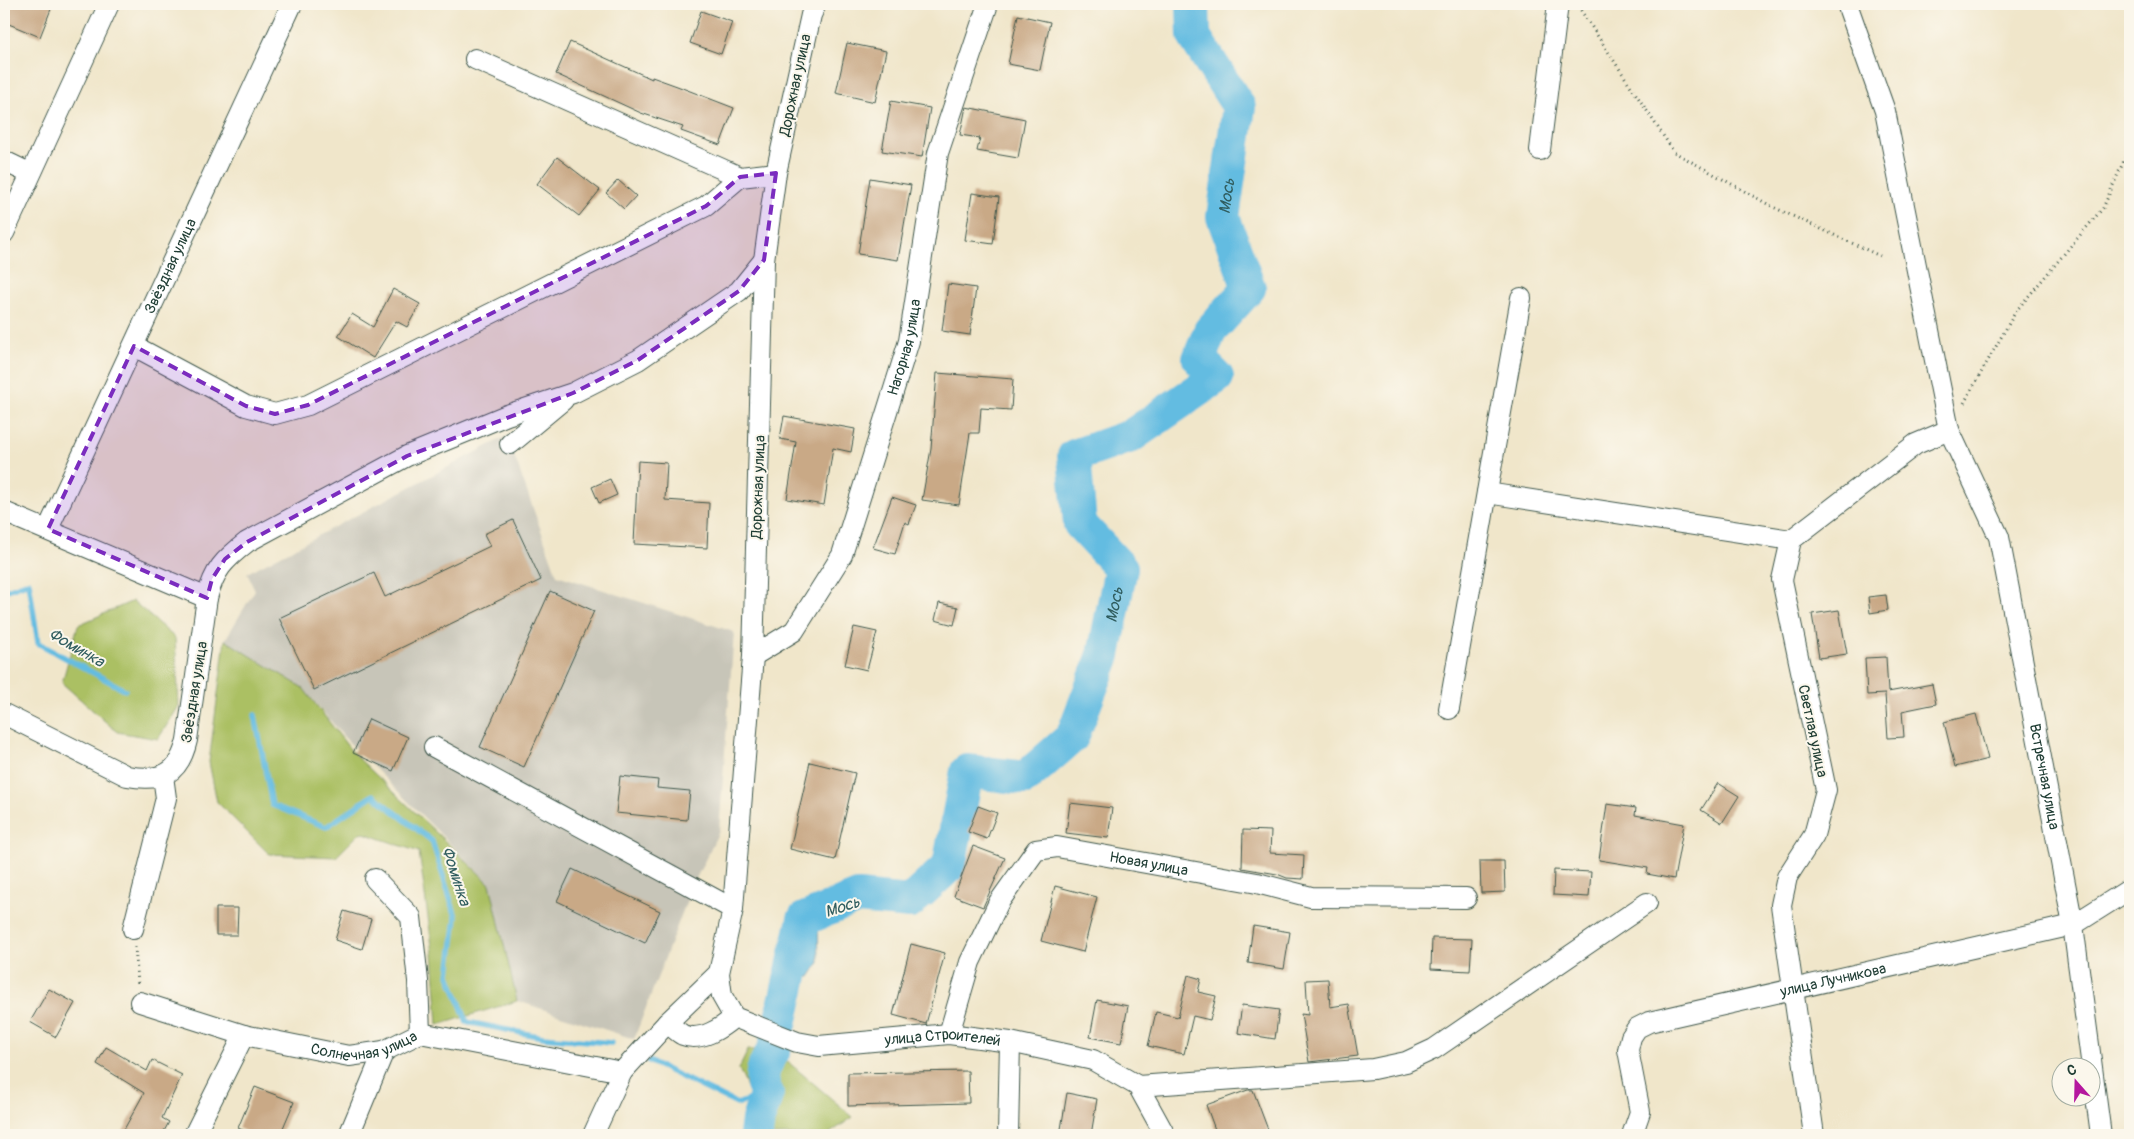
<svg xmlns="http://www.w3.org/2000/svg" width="2134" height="1139" viewBox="0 0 2134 1139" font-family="Pangolin,sans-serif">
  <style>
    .industrial { fill: #c7c5b8 }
    .green { fill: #abc064; stroke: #657e4c }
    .water { fill: #63bce1; stroke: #417c8a }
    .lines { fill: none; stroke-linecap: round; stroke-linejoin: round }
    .stream { stroke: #63bce1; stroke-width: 5.5 }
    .river { stroke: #63bce1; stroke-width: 34 }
    .building { fill: #c9a986 }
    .minor-casing { stroke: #3e564a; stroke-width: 22 }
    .path { stroke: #3e564a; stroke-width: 3; stroke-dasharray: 1 4; stroke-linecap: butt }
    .minor { stroke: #fff; stroke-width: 20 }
    .marked { fill: #7b2cbf; fill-opacity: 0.2; stroke: #7b2cbf; stroke-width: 4; stroke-dasharray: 10 6; stroke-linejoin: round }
    .labels { text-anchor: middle; stroke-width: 4; stroke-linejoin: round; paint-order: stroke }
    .street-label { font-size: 15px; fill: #1f3d34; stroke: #fbf7ec }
    .water-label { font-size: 16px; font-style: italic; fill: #305d5f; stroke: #fbf7ec }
  </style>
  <rect width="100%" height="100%" fill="#fbf7ec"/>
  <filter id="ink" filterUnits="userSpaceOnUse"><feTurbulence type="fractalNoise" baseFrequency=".02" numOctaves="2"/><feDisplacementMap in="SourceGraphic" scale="10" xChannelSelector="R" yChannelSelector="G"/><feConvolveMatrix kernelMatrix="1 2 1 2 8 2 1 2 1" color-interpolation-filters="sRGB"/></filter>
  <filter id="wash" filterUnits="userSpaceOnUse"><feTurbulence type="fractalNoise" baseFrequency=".0096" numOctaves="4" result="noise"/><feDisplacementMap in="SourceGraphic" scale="20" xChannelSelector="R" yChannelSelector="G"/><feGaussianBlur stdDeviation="1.12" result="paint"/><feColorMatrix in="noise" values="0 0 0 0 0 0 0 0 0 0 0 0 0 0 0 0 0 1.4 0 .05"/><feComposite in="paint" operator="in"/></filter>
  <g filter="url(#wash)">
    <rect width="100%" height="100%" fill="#f0e6ca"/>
    <!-- industrial -->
    <path class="industrial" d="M507,436l50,139 177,57 -15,199 -27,56 -58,152 -144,-47v-108l-146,-147 -41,-49 -78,-48 30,-50 -8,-17z"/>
    <!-- green -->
    <g class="green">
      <path d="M133,601l42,37 4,68 -21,33 -41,-7 -55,-49 16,-58z"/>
      <path d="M225,640l78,48 50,65 137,131 27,117 -79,24 -5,-72 -14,-101 -58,-20 -25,25 -67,-3 -52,-52 -8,-40z"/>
      <path d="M748,1050h26l79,67 -26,18h-68l2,-16 -22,-50z"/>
    </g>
    <!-- water -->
    <path class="water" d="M797,921l6,7 10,-6 5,2 1,39 -9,14h-8l-2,-7 -14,-8 1,-25z"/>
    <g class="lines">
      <!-- stream -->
      <g class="stream">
        <path d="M4,591l25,-9 9,61 87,47"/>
        <path d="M255,715l17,90 54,22 47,-32 59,46 24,76 -7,58 18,47 76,15 68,6"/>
        <path d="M649,1061l88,43 30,-11"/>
      </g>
      <!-- river -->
      <path class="river" id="s1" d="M756,1135l2,-15 9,-27c-10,-15 -2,-30 7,-43l30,-131 54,-22 52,5 39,-36 18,-95 58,7 47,-41 32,-82 17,-87 -41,-44 -6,-68 57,-20 86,-59 -18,-18 11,-28 39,-43 -26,-71 16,-110 -45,-71 -1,-32"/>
    </g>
    <g id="blocks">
      <!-- building -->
      <g class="building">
        <path d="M4,4h49l-13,33 -36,-15z"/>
        <path d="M701,11l31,11 -11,32 -31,-11z"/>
        <path d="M1018,15l32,7 -10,48 -32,-6z"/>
        <path d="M570,42l82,37v-2l25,9 57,22 -14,37 -39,-14 2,-4 -42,-14 -85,-39z"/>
        <path d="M847,43l39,8 -11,51 -39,-9z"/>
        <path d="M891,101l39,7 -8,49 -40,-6z"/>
        <path d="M966,107l59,12 -7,39 -41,-7 3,-13 -20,-3z"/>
        <path d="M557,157l43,33 -21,26 -42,-32z"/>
        <path d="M870,178l41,7 -13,75 -40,-6z"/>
        <path d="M618,180l18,16 -12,13 -18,-16z"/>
        <path d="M972,193l27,4 -6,47 -28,-4z"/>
        <path d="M948,284l28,4 -6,47 -28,-4z"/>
        <path d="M393,289l27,15 -13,23 -11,-6 -23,37 -35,-22 14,-22 21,13z"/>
        <path d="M937,373l76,6 -2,31 -30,-2 -2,25h-9l-11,72 -37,-5 9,-51z"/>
        <path d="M784,416l71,13 -4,23 -18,-4 -9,57 -37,-6 9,-57 -16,-3z"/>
        <path d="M638,461l29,2 -2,37 44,3 -2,45 -73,-4z"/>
        <path d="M610,479l7,16 -18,8 -7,-16z"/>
        <path d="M892,497l24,8 -7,19 -4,-2 -10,32 -22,-6z"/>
        <path d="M513,520l28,60 -227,110 -35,-72 95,-45 11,24 105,-51 -6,-12z"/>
        <path d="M550,591l44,20 -70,156 -44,-20z"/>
        <path d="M1886,595l2,15 -18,3 -2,-16z"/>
        <path d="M939,603l19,4 -4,18 -19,-5z"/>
        <path d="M1839,610l8,44 -28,4 -7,-44z"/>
        <path d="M854,627l23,5 -10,38 -22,-5z"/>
        <path d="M1886,657l2,35 44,-8 4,20 -34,7 2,26 -16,1 -3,-44 -18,1 -2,-37z"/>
        <path d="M1976,714l12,45 -33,8 -11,-45z"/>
        <path d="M369,719l39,18 -15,34 -40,-18z"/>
        <path d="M810,762l45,11 -20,87 -45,-11z"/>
        <path d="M620,776l38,4 -1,8 33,3 -3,29 -71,-7z"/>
        <path d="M1718,783l21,13 -17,27 -21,-13z"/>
        <path d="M1070,803l42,5 -4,30 -42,-5z"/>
        <path d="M1607,804l29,4 -1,7 49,9 -10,55 -27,-5 1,-6 -49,-8z"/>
        <path d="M978,806l19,7 -10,26 -19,-7z"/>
        <path d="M1243,830l28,1 -1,22 34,2 -1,24 -16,-1 -10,-4 -35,-6z"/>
        <path d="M973,846l32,12 -22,49 -29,-11z"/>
        <path d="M1480,861h24l1,31 -24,1z"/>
        <path d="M572,869l88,42 -15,32 -88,-42z"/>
        <path d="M1554,870l37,2 -2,25 -36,-2z"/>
        <path d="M1055,886l42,11 -14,55 -42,-11z"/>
        <path d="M216,908h22l-1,27h-21z"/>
        <path d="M344,911l27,8 -9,30 -27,-9z"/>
        <path d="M1253,926l37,6 -6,37 -36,-6z"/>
        <path d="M1432,938l40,1 -2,32 -39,-2z"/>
        <path d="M911,944l34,9 -19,71 -33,-9z"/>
        <path d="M1188,975l13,4 -3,13 18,4 -6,24 -17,-4 -9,38 -36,-8 8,-34 22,5z"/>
        <path d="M1328,979l2,28 19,-3 9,52 -49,6 -8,-48 7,1 -2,-35z"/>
        <path d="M49,989l26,14 -19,34 -26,-15z"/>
        <path d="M1097,1000l31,6 -7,37 -31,-6z"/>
        <path d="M1242,1005l37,5 -4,29 -37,-6z"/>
        <path d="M106,1047l41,24 5,-11 30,15 -20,43 7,4 -7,13h-41l23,-42 -47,-29z"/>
        <path d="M968,1071l1,32 -121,3v-33z"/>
        <path d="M255,1087l39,15 -14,33h-26l-16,-7z"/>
        <path d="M1248,1090h5l17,45h-53l-11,-30z"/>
        <path d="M1067,1093l30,6 -6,36h-31z"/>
      </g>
    </g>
  </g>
  <g filter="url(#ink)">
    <use href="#blocks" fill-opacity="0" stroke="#3e564a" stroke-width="1"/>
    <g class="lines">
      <defs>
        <g id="minor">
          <path id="s2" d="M816,4l-5,11 -35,158 -12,87 -11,396 -20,253 -14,64 3,23 12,21 63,25 22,4 130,-12 61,8 83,18 45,26 27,49"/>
          <path id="s3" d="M1847,4l38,107 64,319 50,107 74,388 28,210"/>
          <path d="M475,59l265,118 36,-4"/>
          <path d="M1540,150l18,-146"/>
          <path d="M4,161l25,12"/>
          <path d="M4,233l105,-229"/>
          <path d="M134,346l112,60 29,8 33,-9 398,-199 34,-29"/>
          <path d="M510,444l53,-44"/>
          <path d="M1487,493l304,47"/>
          <path d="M4,512l203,86 -20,142c-8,35 -26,42 -60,36l-123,-62"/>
          <path id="s4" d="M48,529l244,-525"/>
          <path d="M207,598c7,-28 17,-38 40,-56l160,-86 100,-41 66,-22 65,-33 101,-69 25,-31"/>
          <path id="s5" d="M753,656l41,-25 48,-76 67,-214 29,-188 50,-149"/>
          <path d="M1449,709l72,-411"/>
          <path d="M434,747l299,162"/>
          <path d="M375,879l36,38 7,64 2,52"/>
          <path d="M133,929l33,-131 -3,-22"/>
          <path d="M140,1002l104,33"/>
          <path d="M667,1023c5,3 10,9 16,12 18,7 39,-7 51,-18"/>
          <path id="s6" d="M949,1034l21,-72 29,-60 37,-52 21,-3 200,36 54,14 155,1"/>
          <path d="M1138,1086l235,-17 33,-7 28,-13 213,-146"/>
          <path id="s7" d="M194,1135l50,-100 105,21 35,-5 36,-18 202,39"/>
          <path d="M349,1135l35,-84"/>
          <path d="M593,1135l29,-63 45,-49 52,-50"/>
          <path d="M1008,1135l2,-93"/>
          <path id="s8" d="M1632,1135l8,-23 -12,-62 3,-13 6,-9 12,-6 424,-97 57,-36"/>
          <path d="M1814,1135l-33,-230 6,-28 27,-42 12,-45 -44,-210 9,-40 125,-96 33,-14"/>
        </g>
      </defs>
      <!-- minor casing -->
      <use href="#minor" class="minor-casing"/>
      <!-- path -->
      <g class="path">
        <path d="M1578,6l96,146 99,55 107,49"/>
        <path d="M1964,403l52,-92 87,-103 27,-61"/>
        <path d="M135,947l3,36"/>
      </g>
      <!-- minor -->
      <use href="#minor" class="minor"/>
    </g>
  </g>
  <!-- marked area -->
  <path class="marked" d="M776,173l-12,87 -25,31 -101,69 -65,33 -166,63 -160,86 -22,17 -13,20 -5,19 -159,-69 86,-183 112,60 29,8 33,-9 398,-199 34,-29z"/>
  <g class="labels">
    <!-- street labels -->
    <g class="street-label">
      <text transform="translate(795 85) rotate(-78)" y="5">Дорожная улица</text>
      <text dy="5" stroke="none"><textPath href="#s4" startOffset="290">Звёздная улица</textPath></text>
      <text dy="5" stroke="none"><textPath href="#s5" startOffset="355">Нагорная улица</textPath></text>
      <text transform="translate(758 487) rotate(-88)" y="5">Дорожная улица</text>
      <text transform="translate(194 692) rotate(-81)" y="5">Звёздная улица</text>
      <text transform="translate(1813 731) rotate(78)" y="5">Светлая улица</text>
      <text dy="5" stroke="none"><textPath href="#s3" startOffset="801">Встречная улица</textPath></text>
      <text dy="5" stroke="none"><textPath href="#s6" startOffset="320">Новая улица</textPath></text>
      <text dy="5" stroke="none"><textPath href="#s8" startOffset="314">улица Лучникова</textPath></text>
      <text dy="5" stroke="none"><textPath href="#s7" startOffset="235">Солнечная улица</textPath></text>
      <text dy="5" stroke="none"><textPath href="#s2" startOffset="1239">улица Строителей</textPath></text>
    </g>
    <!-- water labels -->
    <g class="water-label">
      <text dy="6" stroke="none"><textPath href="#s1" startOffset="1286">Мось</textPath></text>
      <text dy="6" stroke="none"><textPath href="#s1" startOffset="745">Мось</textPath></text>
      <text transform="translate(77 647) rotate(30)" y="6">Фоминка</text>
      <text transform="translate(457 876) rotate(72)" y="6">Фоминка</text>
      <text transform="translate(842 906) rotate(-18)" y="6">Мось</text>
    </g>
  </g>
  <!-- margin -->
  <rect width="2134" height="1139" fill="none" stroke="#fbf7ec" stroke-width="20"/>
  <!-- north arrow -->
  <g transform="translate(2076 1082) rotate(340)"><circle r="24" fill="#fbf7ec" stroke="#a3ada2"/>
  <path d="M0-4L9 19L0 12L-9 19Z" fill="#b5179e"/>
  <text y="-8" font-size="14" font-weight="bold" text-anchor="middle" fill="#1f3d34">С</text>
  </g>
</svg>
